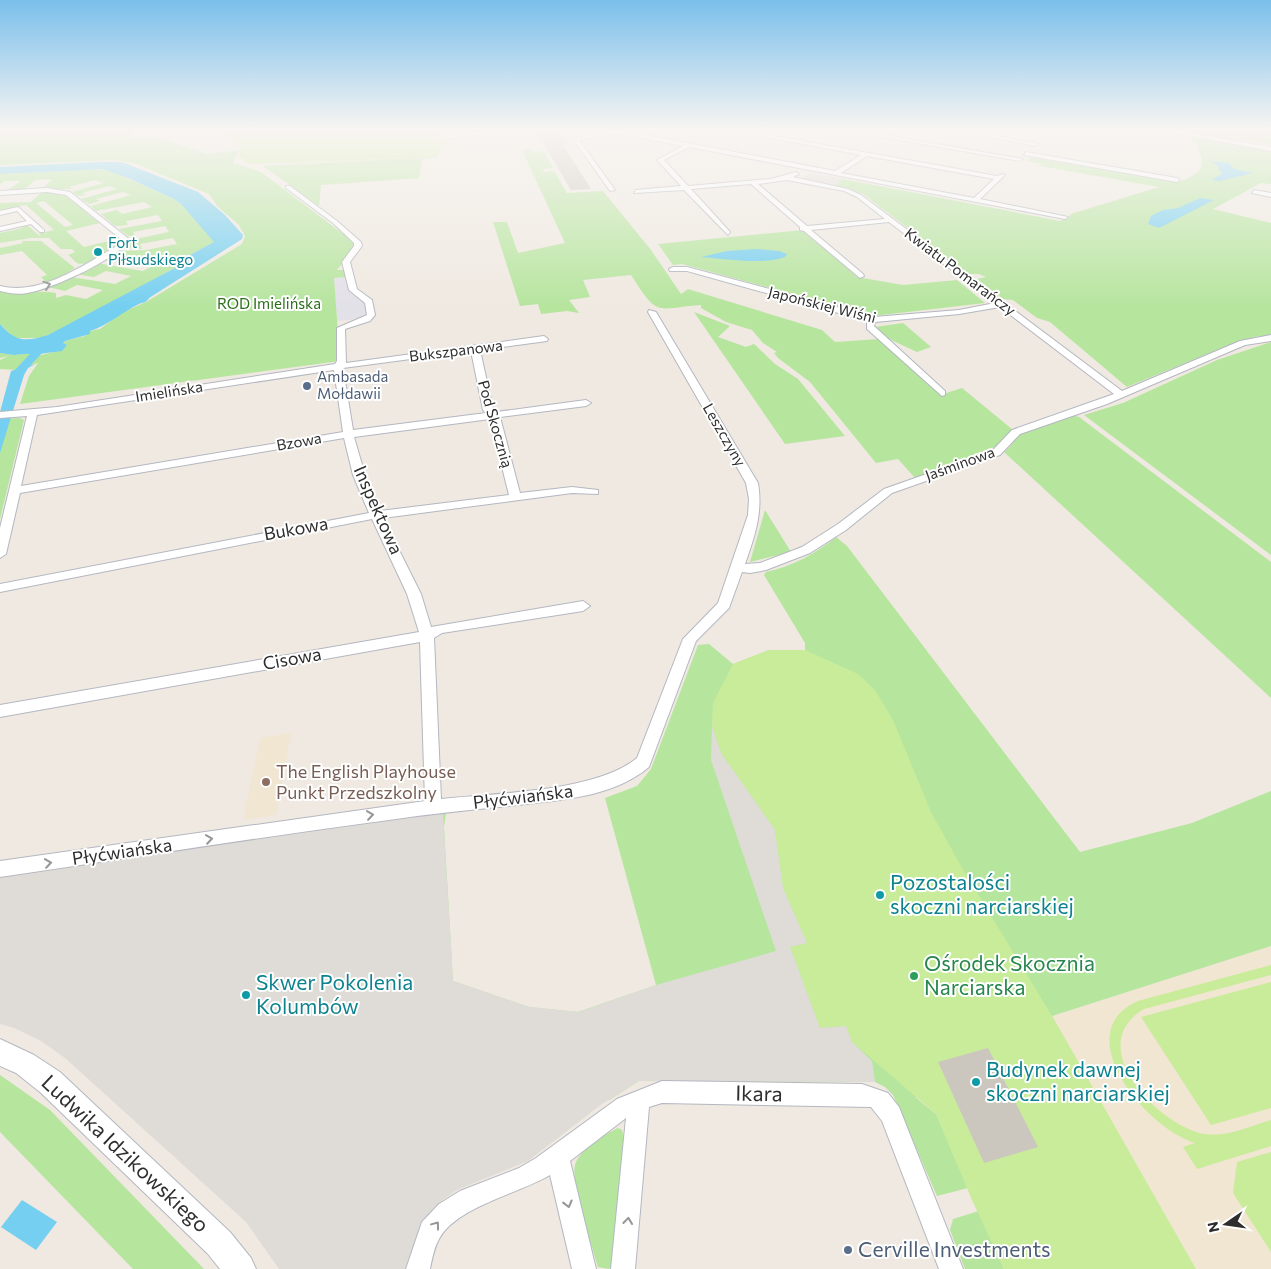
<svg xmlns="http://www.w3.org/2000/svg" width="1271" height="1269" viewBox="0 0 1271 1269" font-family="Commissioner,sans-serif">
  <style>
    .industrial { fill: #e3e1e8 }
    .education { fill: #f0e6d1 }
    .green { fill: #b6e59e; fill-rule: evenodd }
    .pitch { fill: #c9ec9a }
    .plaza { fill: #dfdcd8 }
    .water { fill: #75cff0 }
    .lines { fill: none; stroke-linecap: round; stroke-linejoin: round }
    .stream { stroke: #75cff0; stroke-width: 2 }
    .canal { fill: #75cff0; fill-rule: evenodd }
    .building { fill: #cbc7bf }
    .minor-casing { stroke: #b4b7c1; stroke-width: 2 }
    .tertiary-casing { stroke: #b4b7c1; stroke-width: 2 }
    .minor { fill: #fff; fill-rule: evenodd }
    .tertiary { fill: #fff; fill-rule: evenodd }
    .oneway { stroke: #969696 }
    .culture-dot { fill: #0f9aa8; stroke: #fff; stroke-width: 2 }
    .service-dot { fill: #5c6f8a; stroke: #fff; stroke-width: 2 }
    .education-dot { fill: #8d6e63; stroke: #fff; stroke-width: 2 }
    .leisure-dot { fill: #2e9e5b; stroke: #fff; stroke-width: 2 }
    .labels { text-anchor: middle; stroke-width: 4; stroke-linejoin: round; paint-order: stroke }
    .far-culture-label { font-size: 15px; fill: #0d838f; stroke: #fff; text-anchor: start }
    .far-street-label { font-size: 15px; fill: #2e2e2e; stroke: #fff }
    .far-park-label { font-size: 15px; fill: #2c6e1b; stroke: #fff }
    .far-service-label { font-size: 15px; fill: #4e5e75; stroke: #fff; text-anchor: start }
    .street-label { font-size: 18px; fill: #2e2e2e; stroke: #fff }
    .education-label { font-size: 18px; fill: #785e54; stroke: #fff; text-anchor: start }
    .near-culture-label { font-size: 21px; fill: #0d838f; stroke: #fff; text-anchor: start }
    .near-leisure-label { font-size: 21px; fill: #27864d; stroke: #fff; text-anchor: start }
    .near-street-label { font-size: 21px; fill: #2e2e2e; stroke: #fff }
    .near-service-label { font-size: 21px; fill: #4e5e75; stroke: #fff; text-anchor: start }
  </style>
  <rect width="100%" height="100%" fill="#efe9e1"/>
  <!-- industrial -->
  <path class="industrial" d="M346,277l1,9 4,7 14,10 1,15 -29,3 -4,-43z"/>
  <!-- education -->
  <g class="education">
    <path d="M291,733l-15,82 -33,5 17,-82z"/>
    <path d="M1271,946v323h-75l-144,-253z"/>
  </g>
  <!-- green -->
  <g class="green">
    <path d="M0,129h137l-7,8h28l49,17 32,-4 -6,13 28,9 93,70 -3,11 -14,17h8l1,7 -12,1 6,83 -320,43 9,-28 9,-13 -21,7 -17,-1v-9l8,-4 -8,2v-5l14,2 20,-2 -1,4 29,-7 5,-5 -4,-1 2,-3 20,-5 5,-5 10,-2 21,-16 25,-11 96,-58 3,-8 -6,-11 -21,-18 -9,-13 -75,-31 -20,-3 -114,5z"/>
    <path d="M1189,129h82v15l-81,-12z"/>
    <path d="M1191,137l80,14v33l-10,-1 -48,26 58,14v113h-12l-20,5 -112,46 -77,-65 -13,-4 -24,-18 -10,-1 -26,-20 9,-2 -7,-3h-10l-106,-80 -30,-8 10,-7 217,42 9,-4 2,-3 88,-27 -119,-21 2,-2 -15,-3 5,-4 147,25c29,-11 28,-21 12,-45z"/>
    <path d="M531,149l2,3 10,-1 10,17 -10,1 1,3 10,-1 13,22 36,-2 48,59 30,44 7,-5 134,41 13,12 45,-3 60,56 22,-7 51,42 -18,17 -80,31 -17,-19 -22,4 -66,-81 -32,-24 -4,-5 3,-1 -14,-9 -11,-13 -26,-8 -25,-14v-3c-45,3 -42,14 -70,-30l-48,5 7,17 -21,3 10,13 -12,-2 -26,3 -3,-10 -18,2 -27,-84h14l11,31 47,-10 -43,-93z"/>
    <path d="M438,157l-16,2 -3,19 -98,7 -2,21 -56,-40 126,-6 -130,5z"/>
    <path d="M87,169l22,1 65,29 7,5 34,38 -25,13 -15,13 -105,57 -29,13h-27l-14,-14v-33c18,5 36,-2 56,2v5l10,-3 20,4 17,-9 -26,-5 -12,6 -17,-4 23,-10 44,7 16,-8 -25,-5 -12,6 -19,-3 22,-11 46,8 15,-8 -25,-5 -11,5 -19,-3 15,-9 28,-1 31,-6 -4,-6 -33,6 2,5 -17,-1 6,-8 38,-8 -4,-6 -32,6 2,4h-7l-9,-7 43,-8 -4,-6 -32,6 2,4 -13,1 -14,-12 16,-4 5,4 30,-7 -8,-5 -48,9 -5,-5 40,-11 -8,-3 -27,7 4,2 -11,3 -8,-5 36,-10 -8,-3 -27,7 4,2 -8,1 -6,-4 31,-9 -8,-3 -26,7 4,2h-31l10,-10 -17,1 -9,8h11l-3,1 -26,1 13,-9h-16l-5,3v-10z"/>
    <path d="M43,191l22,2 25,20 -3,1 13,9 -34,8 18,16 29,-7 -3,-3 8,-1 5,4 -1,4c-10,6 -32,24 -45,19 -3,-2 -6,-6 -9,-8l7,-3 -3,-3h-11l-12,-11h-18l-31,5v-10l22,-5 -1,-2 6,-1 14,12 -2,-4 5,-1 3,3 -2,-3 9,-2 -28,-25 -26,5v-7l31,-1zM44,201l29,24 -8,2 -29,-24z"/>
    <path d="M803,230l54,47 46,8 54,-5 28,23 -112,13 -191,-52 -9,1 -15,-21z"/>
    <path d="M22,241h19l34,27 -16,10 -13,4 -5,-5 6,-2 -25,-24 -22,4v-7l23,-5z"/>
    <path d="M694,312l36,14 -12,11 28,10 8,-3 21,20 23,15 47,57 -60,8z"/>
    <path d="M903,323l28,24 -14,5 -30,-14 -12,-11z"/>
    <path d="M1271,342v213l-187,-140 39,-12 94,-43z"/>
    <path d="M1072,415l7,2 192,145v136l-267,-246c7,-4 9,-12 16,-17 16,-10 35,-14 52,-20z"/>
    <path d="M20,418l4,2 -24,99v-100z"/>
    <path d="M765,510l26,42 -41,10z"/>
    <path d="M836,537l11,9 233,306 112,-29 79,-32v155l-219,70 60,106 -197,-25 21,17 32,74 -31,8 -44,-101 -8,-8 -10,-5 -236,-1 -30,19 -284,-136 68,-143 53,-8 -2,14 9,154 76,26 49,5 78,-27 -51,-187 32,-12 14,-17 47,-124 11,-1 24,20 36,-14h36v-7l-41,-68 2,-3c27,-6 49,-18 70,-35z"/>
    <path d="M0,1075l50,35 154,159h-71l-133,-137z"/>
    <path d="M618,1128l4,2 3,12 -12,122 -4,5 -11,-2c-5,-19 -28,-87 -23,-102 4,-15 30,-31 43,-37z"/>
    <path d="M979,1211l25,58h-39l-15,-39 3,-11z"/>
  </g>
  <!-- pitch -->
  <g class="pitch">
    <path d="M211,129h224l3,1 1,10h9l5,5 -13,1 -2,11 -190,7 -8,-7 -2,-15z"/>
    <path d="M769,650h36l53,24 17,16 18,30 38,92 31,56 90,148 144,253h-192l-32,-69 -36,-86 -84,-72 -6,-16 -26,2 -30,-81 17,-4 -24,-55 -8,-58 -54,-77 -9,-27 1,-23 20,-39z"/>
    <path d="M1271,965v10l-127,34c-62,36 13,116 60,125 22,4 46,-8 67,-14v26l-74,23 -14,-22 12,-4c-50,-15 -128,-111 -57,-142z"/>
    <path d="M1271,982v126l-60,17 -70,-108z"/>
    <path d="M1271,1152v100l-38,-59 4,-31z"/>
  </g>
  <!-- plaza -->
  <g class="plaza">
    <path d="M809,173l31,5h4l-11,8 -32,-7 6,-5 21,4 -20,-4z"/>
    <path d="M712,726l9,27 54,77 8,58 24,55 -17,4 30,81 26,-2 6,16 20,19 3,21 -236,-1 -37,23 -74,57 -71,29 -13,9 -11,9 -14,21 -12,40h-128l-33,-47 -181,-164 -24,-17 -27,-13 -14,-4v-148l443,-63 10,168 76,26 50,5 77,-27 120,-34 -65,-191z"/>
  </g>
  <!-- water -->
  <g class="water">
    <path d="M1210,161l19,2 5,6 19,4 -33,8 -9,-1 11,-6 -5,-9z"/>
    <path d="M96,162h26l76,30 27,23 18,20 -1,4 -93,59c-3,5 -5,4 -10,6 -17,8 -32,22 -49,27v3l-25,7 -2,2 4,2 -5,6 -23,3 -6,3 1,-4 -20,2 -14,-2v-29c15,18 26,18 48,11l127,-67 15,-13 24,-13 -33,-38 -7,-5 -46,-21 -25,-9 -103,5v-7z"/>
    <path d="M1200,198l14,2 -55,28 -11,-4 3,-8 12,-6 15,-2z"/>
    <path d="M757,249l22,2 8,3 -2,3c-22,8 -60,2 -84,0l26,-6z"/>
    <path d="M35,364l-7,4 -4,7 -24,78v-41l11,-41z"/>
    <path d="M22,1200l35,22 -21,28 -35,-23z"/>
  </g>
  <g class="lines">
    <!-- stream -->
    <path class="stream" d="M1227,137l12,-8"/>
    <!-- canal -->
    <path class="canal" d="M0,341l14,5 28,4 1,2 -18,19 -7,21h-8l-2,-2 7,-20 15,-16 -18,-2 -12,-4z"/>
  </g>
  <!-- building -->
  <g class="building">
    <path d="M558,129l10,15 -5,1 28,44 -20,1 -34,-58z"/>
    <path d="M988,1048l50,99 -54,16 -46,-101z"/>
  </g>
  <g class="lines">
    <defs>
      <g id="minor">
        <path d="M502,129h22l-81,10 -3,-2z"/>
        <path d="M602,129h13l220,42 26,-16 -138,-26h13l261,47 7,-2v2l-24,23 88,18 -3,2 -376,-72 -25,13 24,26 83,-7 25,-7 3,2 -6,3 55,12 13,6 261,196 118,-50 31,-6v6l-26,4 -138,59 -87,30 -20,21 -108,38 -46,37 -36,23 -44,17 -16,3 -8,-1 -13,36 -33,33 -47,126c-38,32 -93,33 -140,39 -40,4 -80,8 -120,14 -130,17 -259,38 -389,57v-16l425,-60 -5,-159 -420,75v-12l419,-73 -12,-38 -35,-75 -372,73v-8l369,-71 -16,-38 -9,-37 -324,55 -14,61 -6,4v-30l27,-112 -27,2v-6l57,-5 278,-43 2,-3v-33l30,-13 -2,-12 -16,-13 -7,-28 12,-16v-3l-21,-20 -47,-35v-2h4l47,35 24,21 1,4 -12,16 7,27 15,11 3,15 -5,6 -25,8 1,34 198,-27 4,3 -1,2 -67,9 13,59 3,3 90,-12 5,3 -5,3 -86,11 20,76 52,-6 26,3v4l-26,-1 -189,25 38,76 10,33 152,-26 7,5 -7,5 -141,22 -8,5 7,161c54,-6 155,-7 196,-41l46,-119 35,-36 30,-88 1,-16 -3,-16 -98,-171 1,-2 7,2 102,171c5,29 -3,53 -13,81l15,-1 42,-16 36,-23 46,-35 108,-38 20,-21 102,-36 -114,-87 -41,7 -84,8 -1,4 71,65v4l-3,1 -75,-67v-8l-180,-50h-17l-1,-2 4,-2h14l187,50 85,-7 36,-7 -106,-81 -78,8 52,44 1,2 -4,2 -56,-47 -4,-1v-3l-49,-43 -60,5 39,43 -2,3 -44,-45 -50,3 2,-3 45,-4 -24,-26 26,-14 -68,-13 -36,7 36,50 -5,1 -37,-52 35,-8zM867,156l127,23 -20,19 -133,-25zM787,180l57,11 13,6 28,22 -78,7 -49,-42zM471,351l12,59 3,3 -133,17 -10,-62zM334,370l9,62 -322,54 16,-71zM490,419l19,76 -129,16 -15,-36 -11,-38z"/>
        <path d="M837,129h14l172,30 -3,2z"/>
        <path d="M949,129h13l77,15 -3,2z"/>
        <path d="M1154,129h14l103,18v4z"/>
        <path d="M1026,152l151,26 3,2 -3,2 -153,-27z"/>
        <path d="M47,188l23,4 60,48c-15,20 -78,49 -103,53 -10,2 -18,0 -27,-2v-5c41,10 83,-21 117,-40l5,-6 -56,-45 -19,-3 -47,3v-4z"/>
        <path d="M1254,190l17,3v4l-19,-4z"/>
        <path d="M18,207l26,23v2h-4l-9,-8 -31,7v-4l27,-6 -10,-10 -17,4v-4z"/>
        <path d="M662,1081l200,3 26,9 11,14 64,162h-24l-57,-148 -11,-14 -209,-4 -13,4 -14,162h-24l15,-151 -56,43 26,108h-24l-22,-94c-32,19 -94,32 -111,64 -5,9 -7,20 -9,30h-24l16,-47 17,-18 21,-13 59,-23 17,-10 81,-59z"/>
      </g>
      <path id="tertiary" d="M0,1039l34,16 26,17 170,160 21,26 5,11h-36l-12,-15 -168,-162 -24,-19 -16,-7z"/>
    </defs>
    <!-- minor casing -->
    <use href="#minor" class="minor-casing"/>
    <!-- tertiary casing -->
    <use href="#tertiary" class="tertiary-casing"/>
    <!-- minor -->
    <use href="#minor" class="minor"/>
    <!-- tertiary -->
    <use href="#tertiary" class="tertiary"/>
  </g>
  <!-- one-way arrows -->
  <defs><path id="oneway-chevron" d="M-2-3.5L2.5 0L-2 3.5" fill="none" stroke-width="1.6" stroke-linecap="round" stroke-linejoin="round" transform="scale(1.25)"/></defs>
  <g class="oneway">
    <use href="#oneway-chevron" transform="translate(47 285) rotate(-19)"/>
    <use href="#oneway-chevron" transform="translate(370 815) rotate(-8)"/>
    <use href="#oneway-chevron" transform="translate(209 839) rotate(-8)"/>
    <use href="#oneway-chevron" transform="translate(48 863) rotate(-8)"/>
    <use href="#oneway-chevron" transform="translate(568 1204) rotate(76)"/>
    <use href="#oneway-chevron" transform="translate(628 1221) rotate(-84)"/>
    <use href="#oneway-chevron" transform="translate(436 1225) rotate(-53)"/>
  </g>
  <!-- sky -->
  <linearGradient id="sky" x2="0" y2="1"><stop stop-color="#7abfeb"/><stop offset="0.42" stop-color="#f8f5f2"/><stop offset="1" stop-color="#f8f5f2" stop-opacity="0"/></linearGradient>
  <rect width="1271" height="307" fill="url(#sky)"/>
  <!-- markers -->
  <g class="culture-dot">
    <circle cx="98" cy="252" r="5"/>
    <circle cx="880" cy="895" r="5"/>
    <circle cx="246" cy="995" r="5"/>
    <circle cx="976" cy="1082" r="5"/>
  </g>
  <g class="service-dot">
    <circle cx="307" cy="386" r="5"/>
    <circle cx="848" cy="1250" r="5"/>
  </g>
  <circle class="education-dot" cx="266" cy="782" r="5"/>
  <circle class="leisure-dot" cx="914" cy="976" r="5"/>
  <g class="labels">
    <!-- far-culture labels -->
    <g class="far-culture-label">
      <text x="108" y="248">Fort<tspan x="108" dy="17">Piłsudskiego</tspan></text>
    </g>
    <!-- far-street labels -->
    <g class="far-street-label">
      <text transform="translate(960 272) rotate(37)" y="5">Kwiatu Pomarańczy</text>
      <text transform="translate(822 305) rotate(14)" y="5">Japońskiej Wiśni</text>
      <text transform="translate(456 351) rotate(-7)" y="5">Bukszpanowa</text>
      <text transform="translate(169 392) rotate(-9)" y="5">Imielińska</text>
      <text transform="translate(495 424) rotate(74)" y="5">Pod Skocznią</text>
      <text transform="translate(724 435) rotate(60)" y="5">Leszczyny</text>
      <text transform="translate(299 442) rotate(-10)" y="5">Bzowa</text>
      <text transform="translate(960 464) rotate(-20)" y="5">Jaśminowa</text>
    </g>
    <!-- far-park labels -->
    <g class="far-park-label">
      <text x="269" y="309">ROD Imielińska</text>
    </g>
    <!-- far-service labels -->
    <g class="far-service-label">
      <text x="317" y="382">Ambasada<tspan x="317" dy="17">Mołdawii</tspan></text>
    </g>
    <!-- street labels -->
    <g class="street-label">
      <text transform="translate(378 510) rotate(66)" y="6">Inspektowa</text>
      <text transform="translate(296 529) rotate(-10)" y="6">Bukowa</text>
      <text transform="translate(292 659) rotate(-10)" y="6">Cisowa</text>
      <text transform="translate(523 797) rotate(-7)" y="6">Płyćwiańska</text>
      <text transform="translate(122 852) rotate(-8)" y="6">Płyćwiańska</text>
    </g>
    <!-- education labels -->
    <g class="education-label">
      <text x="276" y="778">The English Playhouse<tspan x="276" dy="21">Punkt Przedszkolny</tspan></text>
    </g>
    <!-- near-culture labels -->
    <g class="near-culture-label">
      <text x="890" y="890">Pozostalości<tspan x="890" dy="24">skoczni narciarskiej</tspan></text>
      <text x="256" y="990">Skwer Pokolenia<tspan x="256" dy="24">Kolumbów</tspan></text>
      <text x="986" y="1077">Budynek dawnej<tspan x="986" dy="24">skoczni narciarskiej</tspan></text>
    </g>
    <!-- near-leisure labels -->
    <g class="near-leisure-label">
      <text x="924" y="971">Ośrodek Skocznia<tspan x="924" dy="24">Narciarska</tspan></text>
    </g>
    <!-- near-street labels -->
    <g class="near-street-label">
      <text transform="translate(759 1094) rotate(1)" y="7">Ikara</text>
      <text transform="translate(125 1154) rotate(43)" y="7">Ludwika Idzikowskiego</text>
    </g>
    <!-- near-service labels -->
    <g class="near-service-label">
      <text x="858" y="1257">Cerville Investments</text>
    </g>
  </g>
  <!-- north arrow -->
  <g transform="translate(1226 1224) rotate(257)" stroke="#ffffff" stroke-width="4" paint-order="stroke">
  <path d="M0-4L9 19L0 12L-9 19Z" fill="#2e2e2e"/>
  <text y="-8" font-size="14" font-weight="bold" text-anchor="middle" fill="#2e2e2e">N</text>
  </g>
</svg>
